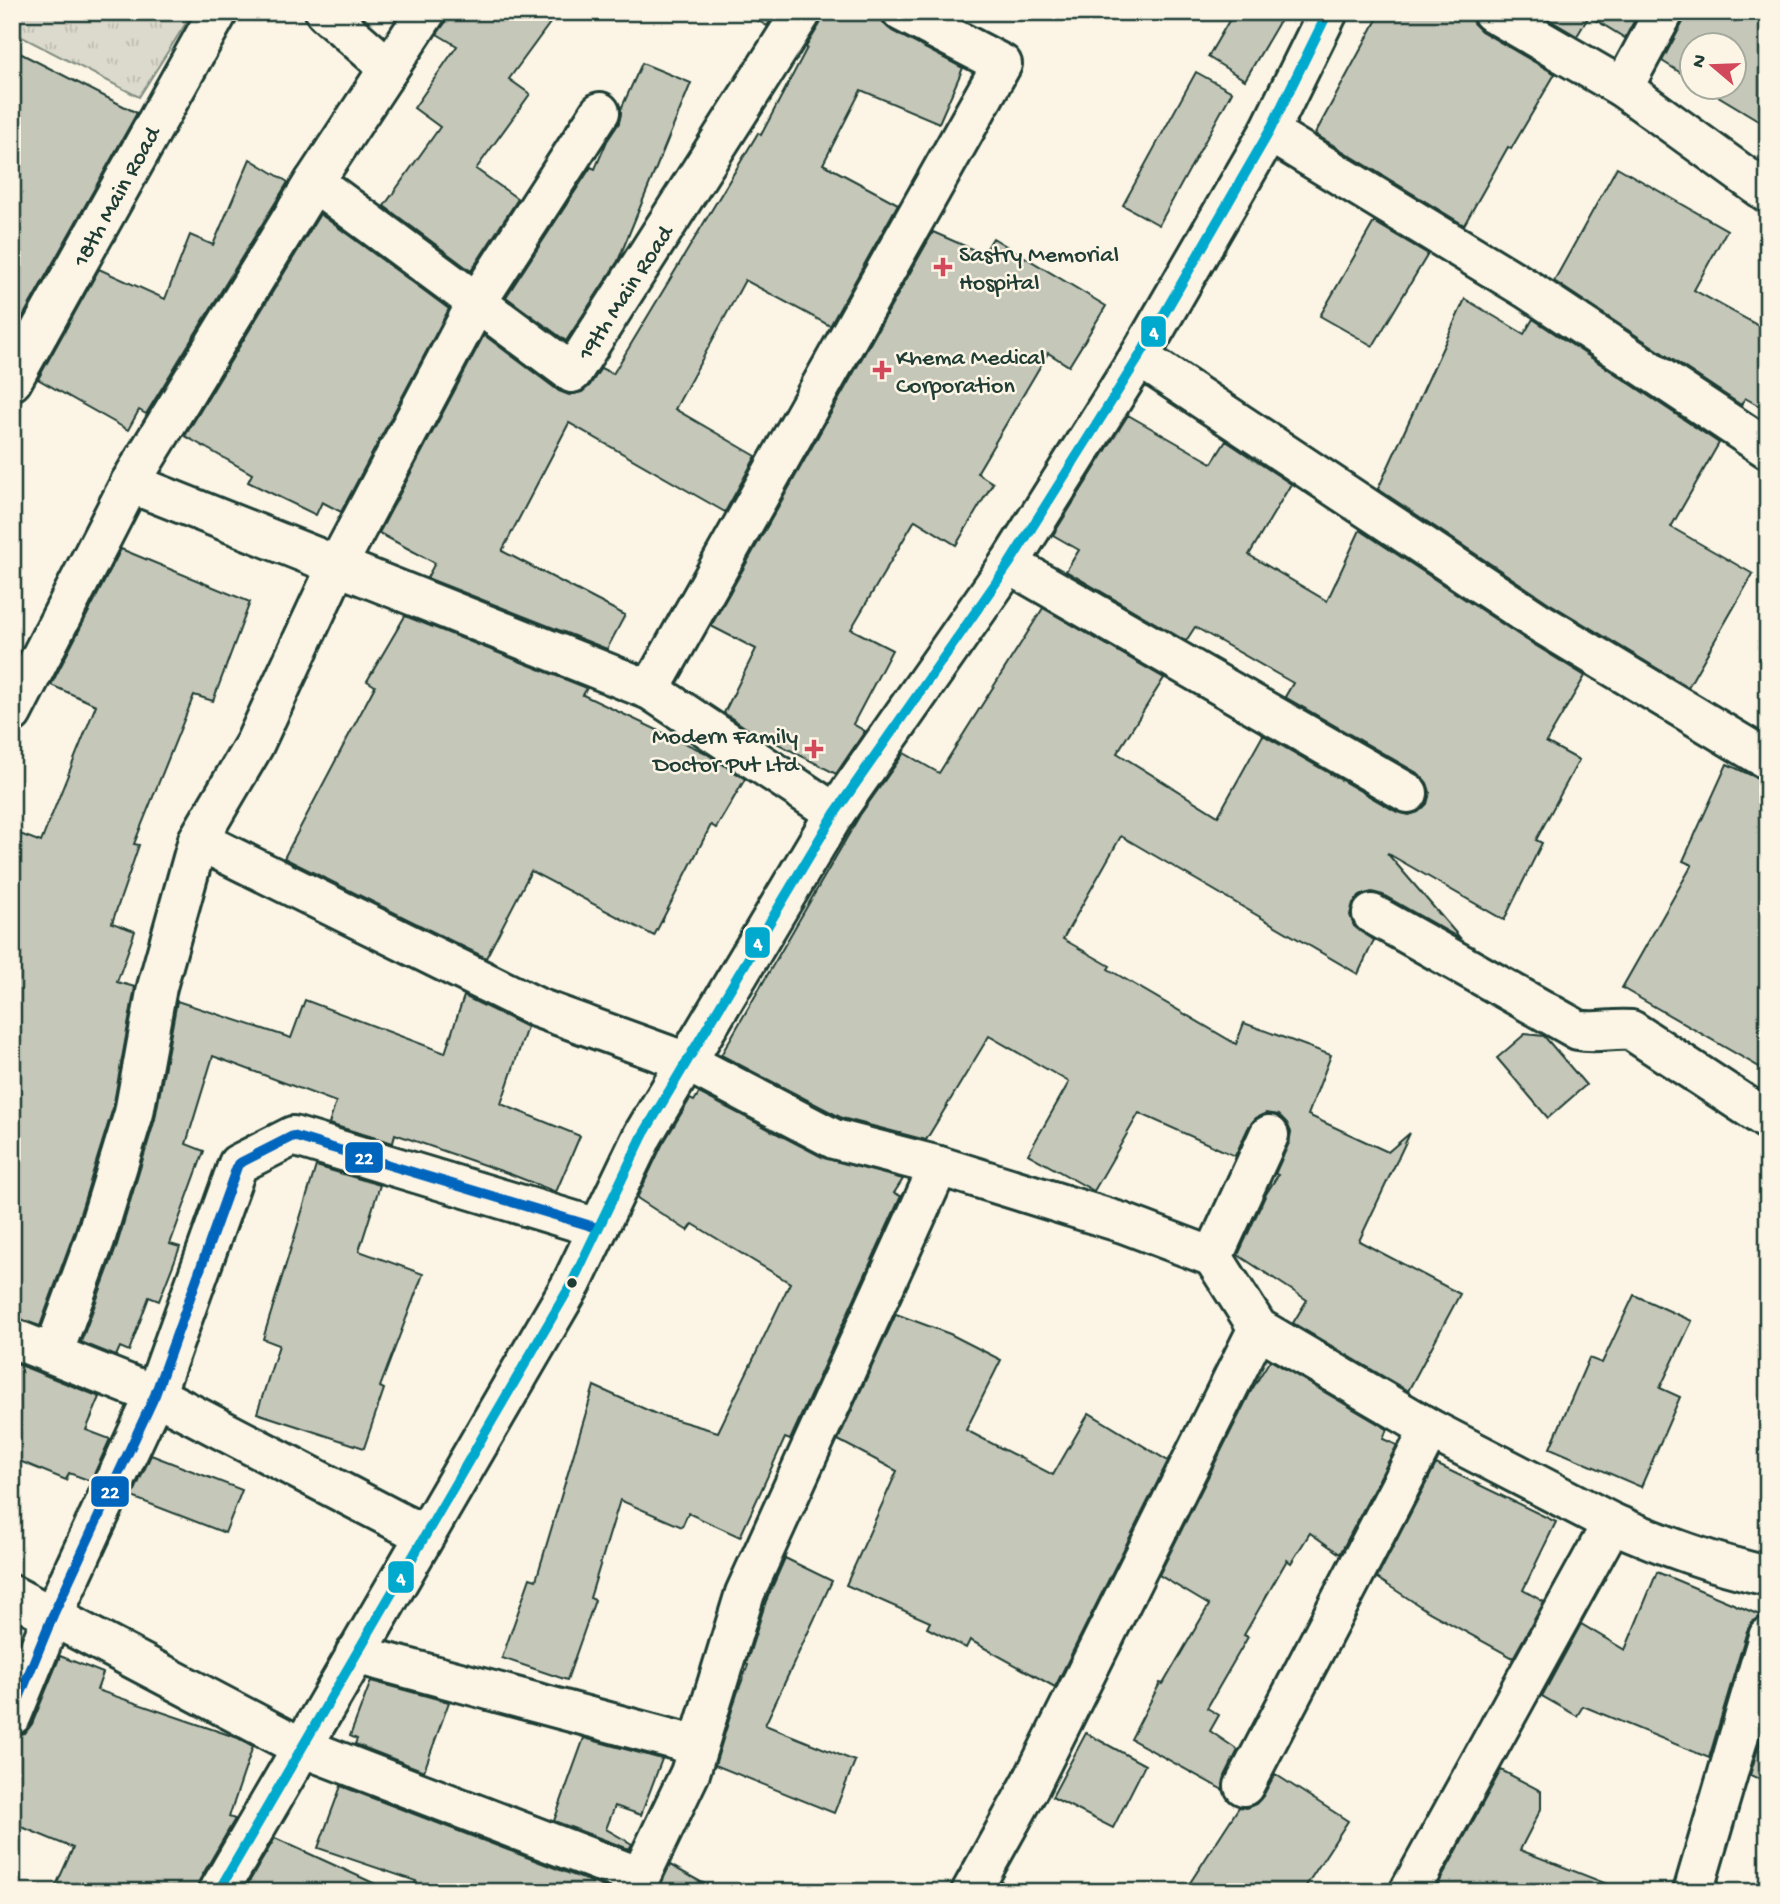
<svg xmlns="http://www.w3.org/2000/svg" width="1780" height="1904" viewBox="0 0 1780 1904" font-family="'Gochi Hand',sans-serif">
  <style>
    .park { fill: url(#park-tufts); stroke: #7e8c80; stroke-width: 2 }
    .building { fill: #c5c7b9; stroke: #1f3d34; stroke-width: 2 }
    .lines { fill: none; stroke-linecap: round; stroke-linejoin: round }
    .minor-casing { stroke: #1f3d34; stroke-width: 44 }
    .minor { stroke: #fcf5e5; stroke-width: 38 }
    .bus-1-casing { stroke: #fcf5e5; stroke-width: 16 }
    .bus-2-casing { stroke: #fcf5e5; stroke-width: 16 }
    .bus-1 { stroke: #0065bd; stroke-width: 10 }
    .bus-2 { stroke: #00a9ce; stroke-width: 10 }
    .poi-dot { fill: #d1495b; stroke: #fcf5e5; stroke-width: 2.5 }
    .bus-dot { fill: #1f3d34; stroke: #fcf5e5; stroke-width: 2.5 }
    .labels { text-anchor: middle; stroke-width: 5; stroke-linejoin: round; paint-order: stroke }
    .street-label { font-size: 24px; fill: #1f3d34; stroke: #fcf5e5 }
    .poi-label { font-size: 24px; fill: #1f3d34; stroke: #fcf5e5; text-anchor: start }
    .line-badge { stroke: #fcf5e5; stroke-width: 2.5 }
    .badge-label { font-size: 19px; text-anchor: middle; font-weight: bold; fill: #fff }
  </style>
  <defs>
    <pattern id="park-tufts" width="24" height="20" patternUnits="userSpaceOnUse" patternTransform="scale(1.75)"><rect width="24" height="20" fill="#dcdacc"/><path d="M3 7l-1-3M5 7V3M7 7l1-3M15 17l-1-3M17 17v-4M19 17l1-3" fill="none" stroke="#bcbcb0"/></pattern>
  </defs>
  <rect width="100%" height="100%" fill="#fcf5e5"/>
  <filter id="ink" filterUnits="userSpaceOnUse"><feTurbulence type="fractalNoise" baseFrequency=".0143" numOctaves="2"/><feDisplacementMap in="SourceGraphic" scale="14" xChannelSelector="R" yChannelSelector="G"/><feConvolveMatrix kernelMatrix="1 2 1 2 8 2 1 2 1" color-interpolation-filters="sRGB"/></filter>
  <g filter="url(#ink)">
    <!-- park -->
    <path class="park" d="M12,12h181l-54,85 -127,-65z"/>
    <!-- building -->
    <g class="building">
      <path d="M448,12h110l-49,67 21,15 -54,75 42,30 -47,72 -87,-65 56,-79 -26,-19 43,-62 -20,-12 8,-11z"/>
      <path d="M743,12h33l-9,14z"/>
      <path d="M824,12h56l3,11 9,8 71,37 -24,55 -78,-33 -38,74 75,40 -68,122 -85,-46 -70,129 81,47 -31,56 -156,-89 -67,128 123,64 -18,34 -180,-71 8,-15 -56,-30 105,-198 75,56 10,4 13,-3 8,-7 11,-17 12,6 145,-241 3,2 46,-87 -1,-1 14,-23z"/>
      <path d="M1234,12h51l-40,68 -37,-23z"/>
      <path d="M1381,12h89l3,11 8,8 74,43 -44,75 -3,-2 -44,78 -149,-91z"/>
      <path d="M1536,12h103l-14,26 -36,-22 -12,20z"/>
      <path d="M1686,12h82v114l-63,-38h29v-42h-42v34l-30,-19 21,-39z"/>
      <path d="M12,49l125,64 -125,223z"/>
      <path d="M642,63l49,20 -73,178 -52,80 -60,-44 85,-130 4,2 12,-28 12,-18 2,-14z"/>
      <path d="M1196,72l36,20 -73,133 -36,-20z"/>
      <path d="M250,159l38,23 -142,232 -7,-4 -11,20 -90,-51 61,-110 66,30 25,-64 23,10z"/>
      <path d="M1617,167l110,63 -33,60 74,41v80l-23,-13 -4,7 -187,-124z"/>
      <path d="M320,214l129,95 -108,203 -19,-10 -6,13 -68,-33 4,-8 -67,-38z"/>
      <path d="M1374,222l54,32 -55,92 -53,-30z"/>
      <path d="M933,232l50,22 10,-16 113,68 -37,60 -21,-13 -71,120 16,10 -37,62 -41,-25 -64,109 41,21 -39,74 12,7 -29,43 -67,-35 -2,3 -43,-29 32,-64 -45,-23z"/>
      <path d="M1465,299l59,35 9,-15 186,124 -48,84 82,47 -65,113 -139,-84 -171,-114z"/>
      <path d="M1128,415l84,48 14,-22 65,43 -42,71 78,46 33,-71 165,109 60,37 -39,66 33,18 -43,80 6,3 -38,77 -117,-67 74,86 -78,-44 -11,-3 -11,3 -8,8 -3,12 4,11 20,14 -16,34 -237,-138 -58,103 47,27 -2,3 128,75 8,-21 87,32 -23,60 80,37 22,-19 -51,108 101,53 -52,97 -115,-68 14,-23 -69,-45 28,-61 12,-19 -3,-1 14,-31 2,-11 -4,-9 -8,-8 -13,-2 -10,5 -7,8 -14,30 -96,-43 -45,78 -66,-37 41,-72 -80,-46 -63,104 -84,-22 -121,-63 139,-240 44,-62 35,20 104,-165 121,70 -47,75 101,63 45,-81 134,77 12,3 9,-3 9,-8 3,-12 -3,-9 -8,-9 -134,-77 8,-14 -98,-56 -9,14 -120,-70 13,-21 -26,-15z"/>
      <path d="M121,549l129,53 -37,99 -19,-6 -60,149 5,1 -27,78 23,8 -18,51 18,5 -22,121 -39,125 -34,93 -28,-9v-486l29,11 55,-137 -45,-20z"/>
      <path d="M405,616l182,72 -4,7 121,57 41,27 -29,49 -5,-3 -57,111 -123,-65 -45,87 -202,-100 91,-172 -8,-5z"/>
      <path d="M1727,764l41,19v289l-146,-84 70,-123 -9,-4z"/>
      <path d="M464,996l63,31 -26,77 79,32 -24,56 -46,-18 -115,-40 -2,9 -64,-19 7,-22 -123,-46 -27,88 18,7 -34,93 10,3 -21,54 -10,-4 -20,54 -9,-4 -4,9 -35,-14 35,-94 39,-129 22,-118 114,37 14,-38 140,53z"/>
      <path d="M1525,1034l19,2 42,49 -38,33 -51,-60z"/>
      <path d="M699,1093l125,65 79,21 -9,14 7,3 -111,244 -5,-2 -45,99 -52,-24 -6,14 -62,-27 -30,98 5,2 -28,80 -65,-22 28,-80 6,2 58,-194 62,28 62,18 72,-149 -97,-59 -5,7 -51,-33 25,-53 28,-46 4,2z"/>
      <path d="M316,1166l64,19 -21,66 64,23 -43,113 4,2 -20,59 -107,-35 22,-68 -16,-6z"/>
      <path d="M1634,1295l58,26 -32,67 20,9 -39,90 -91,-39 39,-90 13,5z"/>
      <path d="M896,1314l54,20 51,26 -35,70 87,45 36,-62 79,48 -113,226 -85,-47 -4,8 -39,-20 3,-6 -84,-37 51,-114 -59,-31z"/>
      <path d="M1270,1360l117,69 -4,10 14,6 -57,109 -30,-21 -19,30 -4,-3 -43,75 4,2 -41,71 12,7 -9,16 28,19 -13,26 -2,14 -92,-51 29,-56 3,1 46,-79 -50,-30 92,-184z"/>
      <path d="M12,1362l88,35 -14,33 24,9 -19,42 -22,-8 -3,7 -54,-22z"/>
      <path d="M151,1455l91,35 -17,43 -93,-36z"/>
      <path d="M1436,1464l120,58 -33,68 21,12 -31,56 -84,-46 -52,-34z"/>
      <path d="M785,1558l47,23 -67,144 90,36 -21,52 -119,-48 22,-71 11,-29 -2,-1 20,-63z"/>
      <path d="M1657,1572l105,44 -10,6 -5,9 -38,127 -126,-52 -6,10 -35,-20 39,-72 44,26z"/>
      <path d="M60,1656l43,17 -6,17 141,48 15,8 -24,71 6,2 -36,62 -3,11h-143l20,-44 -61,-25v-87l13,-3 7,-9z"/>
      <path d="M371,1681l78,21 -25,69 -69,-27 2,-5 -7,-3z"/>
      <path d="M1768,1715v68l-18,-8z"/>
      <path d="M1086,1733l59,32 -32,63 -61,-31z"/>
      <path d="M584,1738l78,21 -21,56 -26,-9 -9,23 26,15 -3,5 -75,-28z"/>
      <path d="M1501,1770l40,21v18l-21,41 100,39 -1,3h-185z"/>
      <path d="M1275,1774l73,47 -46,71h-118l55,-85 7,1 10,-4 7,-8z"/>
      <path d="M341,1786l271,104 -1,2h-199l4,-11 -98,-33z"/>
      <path d="M275,1838l118,54h-150z"/>
      <path d="M670,1865l49,27h-62z"/>
    </g>
    <g class="lines">
      <defs>
        <g id="minor">
          <path d="M1492,12l131,76 145,105"/>
          <path d="M389,68l37,-56"/>
          <path d="M1623,88l41,-76"/>
          <path d="M600,112l-123,190 -139,262 -84,181 -56,95 340,168 149,54 147,77 105,27"/>
          <path d="M1269,132l258,157 241,160"/>
          <path d="M314,182l258,191 230,-361"/>
          <path d="M1139,357l398,264 231,139"/>
          <path d="M12,381l206,-369"/>
          <path d="M130,483l520,207 185,123"/>
          <path d="M1009,564l399,229"/>
          <path d="M650,690l352,-626 -100,-52"/>
          <path d="M12,713l118,-230 184,-301 75,-114 -64,-56"/>
          <path d="M1372,914l206,116c19,4 33,-2 53,0l137,90"/>
          <path d="M1269,1135l-56,122 45,71 172,101 182,94"/>
          <path d="M12,1338l143,57 269,140"/>
          <path d="M53,1354l42,-114 39,-127 23,-126 41,-147"/>
          <path d="M12,1595l289,152 339,130"/>
          <path d="M355,1654l343,92"/>
          <path d="M12,1715l41,-100 102,-220 83,-231 55,-28 305,92"/>
          <path d="M1244,1786l186,-357"/>
          <path d="M218,1892l354,-609 71,-148 192,-322 174,-249 130,-207 130,-225 59,-120"/>
          <path d="M633,1892l57,-119 55,-180 194,-427 184,57 90,34"/>
          <path d="M971,1892l60,-108 227,-456"/>
          <path d="M1409,1892l203,-369c53,23 98,40 156,53"/>
          <path d="M1693,1892l75,-255"/>
        </g>
      </defs>
      <!-- minor casing -->
      <use href="#minor" class="minor-casing"/>
      <!-- minor -->
      <use href="#minor" class="minor"/>
      <defs>
        <path id="bus-1" d="M12,1715l41,-100 102,-220 83,-231 55,-28 305,92"/>
        <path id="bus-2" d="M218,1892l354,-609 71,-148 192,-322 174,-249 130,-207 130,-225 59,-120"/>
      </defs>
      <!-- bus-1 casing -->
      <use href="#bus-1" class="bus-1-casing"/>
      <!-- bus-2 casing -->
      <use href="#bus-2" class="bus-2-casing"/>
      <!-- bus-1 -->
      <use href="#bus-1" class="bus-1"/>
      <!-- bus-2 -->
      <use href="#bus-2" class="bus-2"/>
    </g>
  </g>
  <!-- markers -->
  <g class="poi-dot">
    <path d="M939.5 256.5h7v7h7v7h-7v7h-7v-7h-7v-7h7z"/>
    <path d="M878.5 359.5h7v7h7v7h-7v7h-7v-7h-7v-7h7z"/>
    <path d="M810.5 738.5h7v7h7v7h-7v7h-7v-7h-7v-7h7z"/>
  </g>
  <circle class="bus-dot" cx="572" cy="1283" r="6"/>
  <g class="labels">
    <!-- street labels -->
    <g class="street-label">
      <text transform="translate(115 196) rotate(-61)" y="8">18th Main Road</text>
      <text transform="translate(624 292) rotate(-57)" y="8">19th Main Road</text>
    </g>
    <!-- poi labels -->
    <g class="poi-label">
      <text x="959" y="261">Sastry Memorial<tspan x="959" dy="28">Hospital</tspan></text>
      <text x="896" y="364">Khema Medical<tspan x="896" dy="28">Corporation</tspan></text>
      <text x="798" y="743" text-anchor="end">Modern Family<tspan x="798" dy="28">Doctor Pvt Ltd</tspan></text>
    </g>
  </g>
  <g class="line-badge">
    <rect x="1140" y="315" width="27" height="33" rx="7" fill="#00a9ce"/>
    <rect x="744" y="926" width="27" height="33" rx="7" fill="#00a9ce"/>
    <rect x="344" y="1141" width="40" height="33" rx="7" fill="#0065bd"/>
    <rect x="90" y="1475" width="40" height="33" rx="7" fill="#0065bd"/>
    <rect x="387" y="1560" width="28" height="34" rx="7" fill="#00a9ce"/>
  </g>
  <g class="badge-label">
    <text x="1154" y="338">4</text>
    <text x="758" y="949">4</text>
    <text x="364" y="1164">22</text>
    <text x="110" y="1498">22</text>
    <text x="401" y="1584">4</text>
  </g>
  <!-- margin -->
  <rect width="1780" height="1904" fill="none" stroke="#fcf5e5" stroke-width="42"/>
  <rect x="21" y="21" width="1738" height="1862" fill="none" stroke="#1f3d34" stroke-width="2.5" filter="url(#ink)"/>
  <!-- north arrow -->
  <g transform="translate(1713 66) rotate(289)"><circle r="33" fill="#fcf5e5" stroke="#a4ab9e" stroke-width="2"/>
  <path d="M0-5L12 26L0 18L-12 26Z" fill="#d1495b"/>
  <text y="-10" font-size="19" font-weight="bold" text-anchor="middle" fill="#1f3d34">N</text>
  </g>
</svg>
